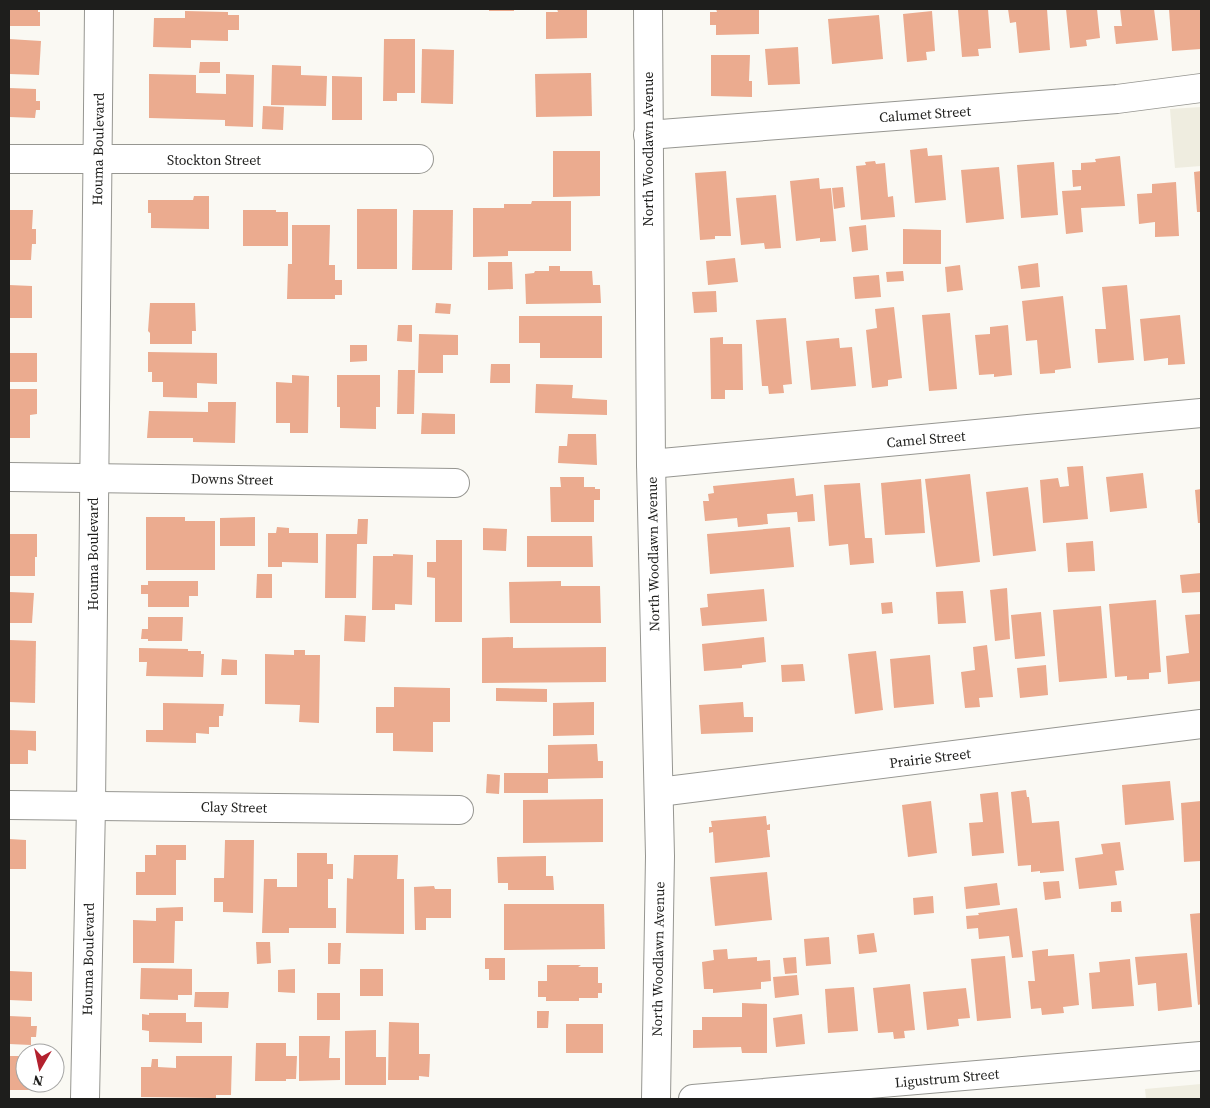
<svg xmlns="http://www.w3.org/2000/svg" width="1210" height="1108" viewBox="0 0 1210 1108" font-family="'Source Serif 4',serif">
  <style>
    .built { fill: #efede0 }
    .building { fill: #ebab8f }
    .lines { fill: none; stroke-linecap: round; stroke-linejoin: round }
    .minor-casing { stroke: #969691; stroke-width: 30 }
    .minor { stroke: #fff; stroke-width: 28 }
    .labels { text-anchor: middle; stroke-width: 4.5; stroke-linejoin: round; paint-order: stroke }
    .street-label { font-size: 14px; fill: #1e1e1c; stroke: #fff }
  </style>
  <rect width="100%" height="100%" fill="#faf9f3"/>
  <!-- built -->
  <g class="built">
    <path d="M1201,107v59l-26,2 -5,-59z"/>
    <path d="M1201,1084v15h-55l-1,-10z"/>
  </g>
  <!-- building -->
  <g class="building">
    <path d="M9,9h29v3h2v14h-31z"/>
    <rect x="489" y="9" width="25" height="2"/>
    <path d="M557,9h30v29l-41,1v-27h12z"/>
    <path d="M716,9h43v25l-43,1v-10h-6v-13h7z"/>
    <path d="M988,9l3,39 -13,1 1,7 -17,1 -4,-47z"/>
    <path d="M1008,9h39l3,41 -31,3 -3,-31 -6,1z"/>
    <path d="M1066,9h31l3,29 -14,2 1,6 -17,2z"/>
    <path d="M1120,9h34l4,31 -42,4 -2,-18h8z"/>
    <path d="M1169,9h32v40l-29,2z"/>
    <path d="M185,11l43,1v3h11v15h-11v11l-37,-1v8l-38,-1 1,-29h31z"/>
    <path d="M932,11l3,40 -9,1 1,8 -20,2 -4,-48z"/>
    <path d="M879,15l4,44 -51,5 -4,-45z"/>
    <path d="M9,39l32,2 -2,34 -30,-1z"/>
    <path d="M384,39h31v54h-18v8h-14z"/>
    <path d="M798,47l2,37 -32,1 -3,-36z"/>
    <path d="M422,49l32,1 -1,54 -32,-1z"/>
    <path d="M711,55h39l-1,26h3v16l-41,-1z"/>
    <path d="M200,62h20v11h-21z"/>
    <path d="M272,65l29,1v9l26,1 -1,30 -55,-1z"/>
    <path d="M591,73l1,43 -56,1 -1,-43z"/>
    <path d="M149,74l47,1v18l30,1v-20l28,1 -1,52 -28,-1v-6l-76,-2z"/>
    <path d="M332,76l30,1v43h-30z"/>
    <path d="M9,88l27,1v12h4v9h-4l-1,8 -26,-1z"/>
    <path d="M263,106l21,1 -1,23 -21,-1z"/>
    <path d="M927,148l1,8 14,-1 4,45 -31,3 -5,-53z"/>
    <path d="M553,151h47v45l-47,1z"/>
    <path d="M1120,156l5,50 -44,2 2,24 -17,2 -4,-43 19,-1v-4l-8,1 -1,-17h9v-7l15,-1 -1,-3z"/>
    <path d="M875,161l1,3 9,-1 3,34 5,-1 2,21 -34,3 -5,-54 10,-1 -1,-3z"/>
    <path d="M1054,162l4,53 -37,3 -4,-53z"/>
    <path d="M999,167l5,52 -38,4 -5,-53z"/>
    <path d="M726,171l5,65h-16v3l-15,1 -5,-67z"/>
    <path d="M1201,171v41h-4l-3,-40z"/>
    <path d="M819,178l1,11 11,-1 5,53 -16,1v-4l-24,3 -6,-60z"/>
    <path d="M1176,182l3,54 -24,1v-15l-16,2 -2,-30 15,-1v-9z"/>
    <path d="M843,187l2,20 -11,2 -2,-21z"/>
    <path d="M776,195l5,53 -16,1 -1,-6 -23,2 -5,-47z"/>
    <path d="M194,196h15v33l-58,-1v-15h-3v-13h45z"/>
    <path d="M532,201h39v50h-63v5l-35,1v-49h31v-4h27z"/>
    <rect x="357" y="209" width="40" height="60"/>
    <path d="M9,210h24l-1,19h4v15h-4l-1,16h-22z"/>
    <path d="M243,210h33v2h12v34h-45z"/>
    <path d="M413,210h40l-1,60h-40z"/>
    <path d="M292,225h38l-1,40h6v15h7v15h-7v4h-48l1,-35h4z"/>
    <path d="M866,225l2,25 -16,2 -3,-25z"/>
    <path d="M903,229l38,1v34h-38z"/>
    <path d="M735,258l3,24 -30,3 -2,-24z"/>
    <path d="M488,262h24l1,27 -25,1z"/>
    <path d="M1038,263l2,24 -19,2 -3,-23z"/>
    <path d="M960,265l3,25 -16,2 -2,-25z"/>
    <path d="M549,266h11v5h32l1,14h7l1,18 -75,1 -1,-30 9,-1 1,-2h14z"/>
    <path d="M903,271l1,10 -17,1 -1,-10z"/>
    <path d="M879,275l2,22 -26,2 -2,-22z"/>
    <path d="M9,285l23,1v32h-23z"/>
    <path d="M1127,285l7,75 -36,3 -3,-34h11l-4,-42z"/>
    <path d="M716,291l1,21 -23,1 -2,-21z"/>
    <path d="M1063,296l8,72 -16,2v3l-15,1 -3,-34 -11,1 -4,-40z"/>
    <path d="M150,303h45l1,28h-4v13h-42v-11l-2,-2z"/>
    <path d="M436,303l15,1 -1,10 -15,-1z"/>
    <path d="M894,307l8,71 -14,2v6l-16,2 -6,-58 11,-2 -2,-19z"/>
    <path d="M950,313l7,76 -28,2 -7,-76z"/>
    <path d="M1180,315l5,49 -17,1v-7l-24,3 -4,-42z"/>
    <path d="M519,316h83v42h-62v-15h-21z"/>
    <path d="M786,318l6,66 -9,1 1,8 -15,1 -1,-8h-6l-6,-66z"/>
    <path d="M398,325h14v17l-15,-1z"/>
    <path d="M1008,325l4,50 -18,2v-3l-15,1 -4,-40 15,-1v-7z"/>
    <path d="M419,334l39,1v20h-15v18h-25z"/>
    <path d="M723,337v7h19l1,46h-18v9h-14l-1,-61z"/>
    <path d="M839,338l1,10 12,-1 4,39 -45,4 -5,-49z"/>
    <path d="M350,345h17v16l-17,1z"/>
    <path d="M148,352l69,1v31l-20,-1v15l-34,-1v-15h-11v-10h-4z"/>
    <rect x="9" y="353" width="28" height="29"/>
    <path d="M491,364h19v19h-20z"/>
    <path d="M398,370h17l-1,44h-17z"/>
    <path d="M292,375l17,1 -1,57h-18v-10h-14v-41l16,1z"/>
    <path d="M337,375h43v32h-4v22l-36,-1v-21h-3z"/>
    <path d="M536,384l37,1 -1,13 35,2v15l-72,-2z"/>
    <path d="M9,389h28v25l-7,1v23h-21z"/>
    <path d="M208,402h28l-1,41 -42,-1v-4h-46l2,-27 59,1z"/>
    <path d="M422,413l33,1v20h-34z"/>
    <path d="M568,434h28l1,31 -39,-2 1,-17h8z"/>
    <path d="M1083,466l5,53 -45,4 -3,-43 18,-2 2,9 9,-1 -2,-19z"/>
    <path d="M1143,473l4,35 -37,4 -4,-35z"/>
    <path d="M970,474l10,88 -44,5 -11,-88z"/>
    <path d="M560,477h24v10h11v2h5v11h-6v22h-43l-1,-35h11z"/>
    <path d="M794,478l2,18 17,-2 2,27 -17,1 -1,-10 -30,2 1,10 -30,3 -1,-9 -32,3 -2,-20h6l-1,-7 6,-1 -1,-7z"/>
    <path d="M921,479l4,54 -40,2 -4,-52z"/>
    <path d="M860,483l5,55h7l2,25 -24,2 -2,-21 -19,2 -5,-61z"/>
    <path d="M1028,487l8,64 -43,5 -7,-64z"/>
    <path d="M1201,489v34h-3l-3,-33z"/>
    <path d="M146,517h39v4h30v49h-69z"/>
    <path d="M255,517v29h-35v-28z"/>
    <path d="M358,519h10l-1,25h-10l-1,54h-31l1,-64h31z"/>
    <path d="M277,527l12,1v5h29v30l-36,-1v5h-14v-34h8z"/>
    <path d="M790,527l4,40 -84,7 -3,-40z"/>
    <path d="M483,528l24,1 -1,22 -23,-1z"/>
    <path d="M9,534h28v23h-2v19h-26z"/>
    <path d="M527,536h65l1,31h-66z"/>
    <path d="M436,540h26v82h-27v-44l-8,-1v-15h9z"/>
    <path d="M1093,541l2,30 -27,1 -2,-29z"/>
    <path d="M393,554l20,1 -1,50 -17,-1v6h-23l1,-54h20z"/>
    <path d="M1201,573v19l-19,1 -2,-18z"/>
    <path d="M257,574h15v24h-16z"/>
    <path d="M148,581h50v15h-9v11h-41v-13h-7v-9h7z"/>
    <path d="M561,581v5h39l1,37h-91l-1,-41z"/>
    <path d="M1007,588l3,51 -15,2 -5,-51z"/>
    <path d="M764,589l3,32 -65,5 -2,-18 8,-1 -1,-13z"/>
    <path d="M963,591l3,32 -28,1 -2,-32z"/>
    <path d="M9,592l25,1 -2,30h-23z"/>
    <path d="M1156,600l5,72 -12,1v6l-22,1v-4l-12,1 -6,-73z"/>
    <path d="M892,602l1,11 -11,1 -1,-11z"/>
    <path d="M1101,606l6,72 -48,4 -6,-72z"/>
    <path d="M1041,612l4,44 -30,3 -4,-44z"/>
    <path d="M1201,614v67l-33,3 -2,-28 23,-3 -4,-38z"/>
    <path d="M345,615l21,1 -1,26 -21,-1z"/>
    <path d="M148,617h35l-1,24h-34v-2h-7l1,-10h6z"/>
    <path d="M513,637v11l93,-1v35l-124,1v-45z"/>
    <path d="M764,637l2,25 -24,3v3l-38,3 -2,-27z"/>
    <path d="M9,640l27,1 -1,62 -26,-1z"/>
    <path d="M987,645l6,52 -14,1 1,9 -15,1 -4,-36 14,-2 -2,-23z"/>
    <path d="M139,648l49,1v2h13v3h3l-1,23 -57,-1 1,-14h-8z"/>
    <path d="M294,650h11v5h15l-1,68 -20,-1 1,-17 -35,-1v-50l29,1z"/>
    <path d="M876,651l7,59 -28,4 -7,-60z"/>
    <path d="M930,655l4,49 -40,4 -4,-49z"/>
    <path d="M222,659l15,1v15h-16z"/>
    <path d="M803,664l2,17 -23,1 -1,-17z"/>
    <path d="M1046,665l2,30 -28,3 -3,-30z"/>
    <path d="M394,687l56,1v34h-17v30l-40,-1v-18h-17v-26h18z"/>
    <path d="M496,688l51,1v13l-51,-1z"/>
    <path d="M594,702v33l-41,1v-33z"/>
    <path d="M743,702l1,15h9v15l-52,2 -2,-29z"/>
    <path d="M163,703l61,1 -1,12h-4v11h-10v7l-13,-1v10l-50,-1v-12h17z"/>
    <path d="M9,730l27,1v20l-8,-1v14h-19z"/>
    <path d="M597,744l1,17h5v17l-55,1v14h-44v-20h44v-28z"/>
    <path d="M487,774l13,1 -1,19 -13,-1z"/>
    <path d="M1170,781l4,39 -49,5 -3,-40z"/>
    <path d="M1026,790l1,7h2l3,26 27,-2 5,50 -24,2v-2l-9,1v-7l-13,1 -7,-74z"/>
    <path d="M998,792l6,61 -32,3 -3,-33 14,-1 -3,-28z"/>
    <path d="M603,799v43l-80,1v-43z"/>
    <path d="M931,801l6,52 -29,4 -6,-52z"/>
    <path d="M1201,801v60l-17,1 -3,-59z"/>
    <path d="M766,816l1,9 3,-1v6h-3l3,27 -55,6 -2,-31 -4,1v-6h3l-1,-6z"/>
    <path d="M9,839l17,1v29h-17z"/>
    <path d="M225,840h29l-1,73 -30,-1v-10h-9v-24h10z"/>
    <path d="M1120,842l4,28 -9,1 2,14 -38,4 -4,-31 28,-4 -2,-10z"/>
    <path d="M156,845h30v15h-10v35h-40v-23h9v-17h11z"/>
    <path d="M297,853h30v11h6v15h-5v29h8v20h-47v5h-27l2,-54h13v8h20z"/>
    <path d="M354,855h44l-1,24h7v55l-58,-1 1,-55 6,1z"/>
    <path d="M546,856v20h7l1,14h-46v-7h-10l-1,-26z"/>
    <path d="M767,872l5,48 -57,6 -5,-49z"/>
    <path d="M1059,881l2,17 -16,2 -2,-18z"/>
    <path d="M997,883l3,22 -34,4 -2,-22z"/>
    <path d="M434,886l1,3h16v29h-25v12h-11l-1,-43z"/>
    <path d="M933,896l1,17 -20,2 -1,-17z"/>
    <path d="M1121,901l1,11h-11v-10z"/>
    <path d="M504,904h100l1,45 -101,1z"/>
    <path d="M183,907v14h-8l-1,42h-41v-43l23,1v-13z"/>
    <path d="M1017,908l6,49 -11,1 -3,-22 -30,3 -1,-11 -11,1 -1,-13 13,-1 -1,-2z"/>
    <path d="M1201,913v91l-3,1 -8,-91z"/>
    <path d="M874,933l3,19 -18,2 -2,-19z"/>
    <path d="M829,937l2,27 -25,2 -2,-27z"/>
    <path d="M256,942h14l1,21 -14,1z"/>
    <path d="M328,943h13l-1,21h-12z"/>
    <path d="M727,949l1,10 29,-2v4l13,-1 1,21 -10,1v7l-48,4v-4h-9l-2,-27 12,-2 -1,-10z"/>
    <path d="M1048,949v7l26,-2 5,51 -16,2 1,6 -22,2 -1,-7 -10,1 -3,-28h7l-3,-30z"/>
    <path d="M1187,953l5,54 -34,4 -2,-28 -18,2 -3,-28z"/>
    <path d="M1005,956l6,62 -34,3 -6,-62z"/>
    <path d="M796,957l1,16 -12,1 -2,-16z"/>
    <path d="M485,958h20v22h-16v-11h-4z"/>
    <path d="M1130,959l4,47 -42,3 -3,-36 11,-1 -1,-10z"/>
    <path d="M547,965h34l-3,2h20v16h4v10h-4v5h-19v3h-33v-4h-8v-16h9z"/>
    <path d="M141,968l51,1v26h-14v5l-38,-1z"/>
    <path d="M295,969v24l-17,-1v-22z"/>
    <rect x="360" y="969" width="23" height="27"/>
    <path d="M9,971l23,1v29l-23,-1z"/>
    <path d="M797,975l2,20 -24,3 -2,-21z"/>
    <path d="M910,984l5,46 -11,1 1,7 -11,1 -1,-7 -15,1 -5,-45z"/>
    <path d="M854,987l4,44 -30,2 -3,-44z"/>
    <path d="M966,988l4,30 -12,1 1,7 -32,4 -4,-38z"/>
    <path d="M195,992h34l-1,16 -34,-1z"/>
    <rect x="317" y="993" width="23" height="27"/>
    <path d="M742,1003l25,1v49h-25l-1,-6 -48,1v-18h9v-13h40z"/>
    <path d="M537,1011h12l-1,17h-11z"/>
    <path d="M149,1013h37v9h16v21l-53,-1v-11l-7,-1v-16l7,1z"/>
    <path d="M802,1014l3,30 -29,3 -3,-29z"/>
    <path d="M9,1016l22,1v9h6l-1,11h-5v8l-22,-1z"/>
    <path d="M389,1022l30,1v31h11l-1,23 -10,-1v4h-31z"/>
    <rect x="566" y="1024" width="37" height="29"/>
    <path d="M376,1030v27h10v28h-41v-54z"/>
    <path d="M299,1036h31l-1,22h11v22l-41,1z"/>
    <path d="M256,1043h30v13h11l-1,23h-10v2h-31z"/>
    <path d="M9,1056h16v27h8v7h-24z"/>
    <path d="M176,1056h56l-1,39h-15v3l-75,-1v-30h10l1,-8h6v8l18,1z"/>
  </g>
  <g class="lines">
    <defs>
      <g id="minor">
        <path d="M648,9l3,455 9,392 -4,243"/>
        <path d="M648,135l469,-36 84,-11"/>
        <path d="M9,159h410"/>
        <path d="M651,464l550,-51"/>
        <path d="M9,477l446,6"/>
        <path d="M659,792l542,-68"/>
        <path d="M9,805l450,5"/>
        <path d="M85,1099l6,-293 8,-797"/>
        <path d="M693,1099l508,-43"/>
      </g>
    </defs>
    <!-- minor casing -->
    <use href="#minor" class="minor-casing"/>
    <!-- minor -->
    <use href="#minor" class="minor"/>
  </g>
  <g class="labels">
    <!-- street labels -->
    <g class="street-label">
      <text transform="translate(925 114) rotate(-4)" y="5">Calumet Street</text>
      <text transform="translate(98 149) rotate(-89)" y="5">Houma Boulevard</text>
      <text transform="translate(648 149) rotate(-90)" y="5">North Woodlawn Avenue</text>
      <text x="214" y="165">Stockton Street</text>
      <text transform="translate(926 439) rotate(-5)" y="5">Camel Street</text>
      <text transform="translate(232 479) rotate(1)" y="5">Downs Street</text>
      <text transform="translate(93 554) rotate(-90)" y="5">Houma Boulevard</text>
      <text transform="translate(653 554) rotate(-91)" y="5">North Woodlawn Avenue</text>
      <text transform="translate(930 758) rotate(-7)" y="5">Prairie Street</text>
      <text transform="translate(234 807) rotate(1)" y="5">Clay Street</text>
      <text transform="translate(88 959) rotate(-89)" y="5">Houma Boulevard</text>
      <text transform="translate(658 959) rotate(-89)" y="5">North Woodlawn Avenue</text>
      <text transform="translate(947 1078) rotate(-5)" y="5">Ligustrum Street</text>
    </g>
  </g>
  <!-- border -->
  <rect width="1210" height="1108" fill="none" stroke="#1e1e1c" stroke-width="20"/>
  <!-- north arrow -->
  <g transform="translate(40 1068) rotate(189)"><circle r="24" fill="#ffffff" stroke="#a5a5a4"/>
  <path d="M0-4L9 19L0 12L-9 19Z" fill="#b3212e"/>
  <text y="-8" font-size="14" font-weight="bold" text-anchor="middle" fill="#1e1e1c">N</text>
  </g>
</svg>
